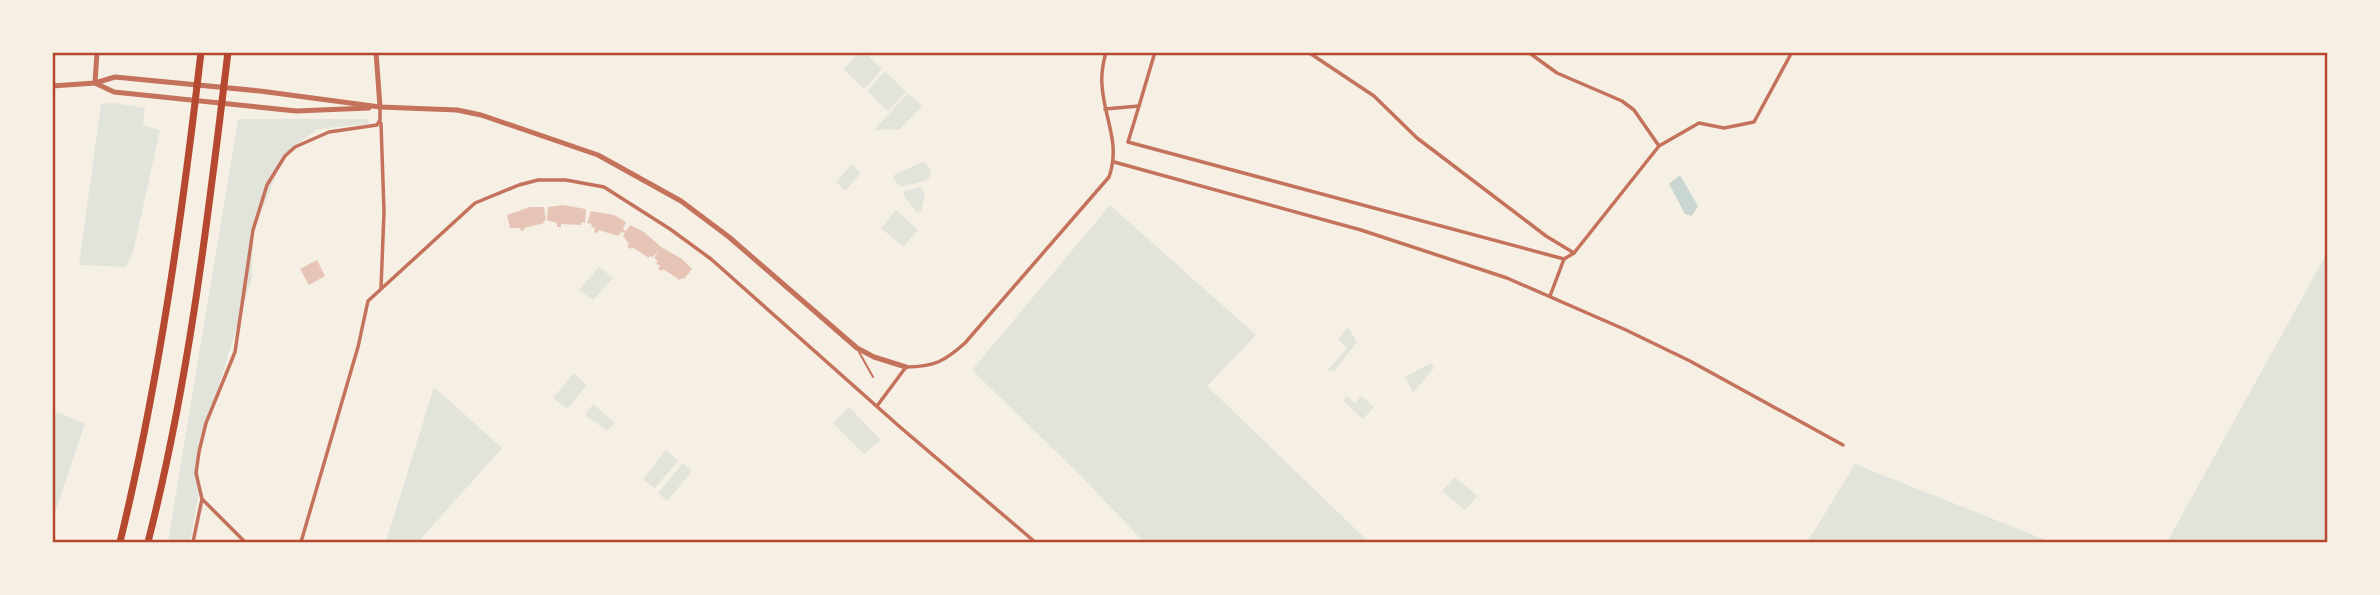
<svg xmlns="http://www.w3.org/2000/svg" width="2380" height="595" viewBox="0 0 2380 595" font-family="'Open Sans',sans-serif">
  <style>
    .green { fill: #e2e4dc }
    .water { fill: #c9d6d2 }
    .building { fill: #e6c5b7 }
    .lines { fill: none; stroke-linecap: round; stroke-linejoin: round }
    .service { stroke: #c5725c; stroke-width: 2 }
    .minor { stroke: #c5725c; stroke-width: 3.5 }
    .tertiary { stroke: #c5725c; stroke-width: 5 }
    .motorway { stroke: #b5482f; stroke-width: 7 }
    .neatline { fill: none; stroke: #b5482f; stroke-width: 2.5 }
  </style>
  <rect width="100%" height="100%" fill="#f6efe4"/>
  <!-- green -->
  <g class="green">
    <path d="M864,52l18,17 -18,20 -21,-20 16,-16z"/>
    <path d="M885,71l21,21 -18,19 -21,-20z"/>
    <path d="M908,93l14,13 -22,23 -26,1z"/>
    <path d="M115,103l30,5 -2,17 17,5 -27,123 -7,14 -47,-2 22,-161z"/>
    <path d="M238,119h130l1,5 -52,5 -33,26 -31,78 -1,45 -54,175 1,39 -9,50h-22z"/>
    <path d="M922,162l4,1 5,10 -3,7 -27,7 -8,-8 1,-4z"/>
    <path d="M852,164l9,9 -16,18 -9,-9z"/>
    <path d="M921,187l4,7 -4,17 -4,2 -14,-19 2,-3z"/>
    <path d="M1110,205l146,130 -49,51 162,156h-225l-64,-67 -108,-105z"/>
    <path d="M896,210l22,20 -15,17 -22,-19z"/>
    <path d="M2327,253v289h-160z"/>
    <path d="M599,267l14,11 -20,22 -14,-10z"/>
    <path d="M1348,327l9,15 -22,28 -8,1 20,-23 -9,-9z"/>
    <path d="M1431,363l3,5 -21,25 -8,-16z"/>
    <path d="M574,373l13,12 -20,24 -14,-11z"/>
    <path d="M434,387l68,61 -84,94h-32z"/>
    <path d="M1347,396l8,7 6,-7 13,11 -11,12 -20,-18z"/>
    <path d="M593,404l22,19 -8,8 -22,-16z"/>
    <path d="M849,407l32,33 -17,14 -31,-31z"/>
    <path d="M58,412l27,12 -32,94v-102z"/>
    <path d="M666,450l12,11 -23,27 -12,-9z"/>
    <path d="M683,463l9,8 -25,30 -9,-8z"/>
    <path d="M1855,464l196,78h-246l8,-9z"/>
    <path d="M1455,477l22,19 -12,14 -23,-19z"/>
  </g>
  <!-- water -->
  <path class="water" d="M1680,175l18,31 -6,10 -7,-2 -16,-30z"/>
  <!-- building -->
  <g class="building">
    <path d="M563,205l23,4 -1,14 -4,-1v3l-20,-1v3h-4v-4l-10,-3 1,-13z"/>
    <path d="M530,207h14l2,13 -3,1 1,2 -20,5 1,2 -4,1 -1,-3h-10l-3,-13z"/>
    <path d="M591,211l23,4 12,7 -3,7 3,2 4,-6 14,7 17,15 21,12 10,10 -8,10 -3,-1 -1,2 -17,-11 -1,2 -4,-2 2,-3 -4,-3 2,-2 -4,-3 6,-8 -7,7 -3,-1 -1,2 -17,-11 -1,2 -4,-2 2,-3 -6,-8 2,-3 -3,-1 -4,4 -19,-6 -1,3 -4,-1 1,-4 -4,-1 1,-3 -5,-1z"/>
    <path d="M317,260l8,16 -16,9 -9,-16z"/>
  </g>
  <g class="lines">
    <!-- service -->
    <path class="service" d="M859,352l14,25"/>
    <!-- minor -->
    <g class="minor">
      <path d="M1308,52l66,44 43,42 129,98 28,17"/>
      <path d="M1528,52l29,21 65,28 12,9 25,36"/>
      <path d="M1139,106l16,-54"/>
      <path d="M1105,109l34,-3 -11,36 436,117 10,-6 85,-107 40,-23 25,5 30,-6 38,-70"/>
      <path d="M381,123l3,89 -3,76"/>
      <path d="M1114,162l247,68 146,48 119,52 64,31 153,84"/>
      <path d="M1550,296l14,-37"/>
      <path d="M877,406l29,-39c28,0 39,-6 59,-24l144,-166c12,-34 -5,-58 -7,-92 -1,-11 1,-22 4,-33"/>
      <path d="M202,499l43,43"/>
      <path d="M193,542l9,-43 -6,-26 3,-21 7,-29 29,-71 18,-122 14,-45 18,-29 10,-9 34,-15 48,-7 3,-5v-13"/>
      <path d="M301,542l57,-195 10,-46 107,-98 44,-18 19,-5h28l38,7 66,42 41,30 189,168 135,115"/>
    </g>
    <!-- tertiary -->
    <g class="tertiary">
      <path d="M376,52l4,55"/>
      <path d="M95,83l19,9 182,19 73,-3"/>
      <path d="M95,83l2,-31"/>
      <path d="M52,86l43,-3 20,-6 145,14 120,16 77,3 24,5 117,40 83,46 48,36 128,111 17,9 32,10"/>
    </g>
    <!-- motorway -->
    <g class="motorway">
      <path d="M120,542c39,-160 62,-325 81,-490"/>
      <path d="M148,542c41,-160 60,-325 80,-490"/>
    </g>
  </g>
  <!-- border -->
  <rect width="2380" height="595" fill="none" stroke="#f6efe4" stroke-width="108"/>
  <rect x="54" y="54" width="2272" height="487" class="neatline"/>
</svg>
